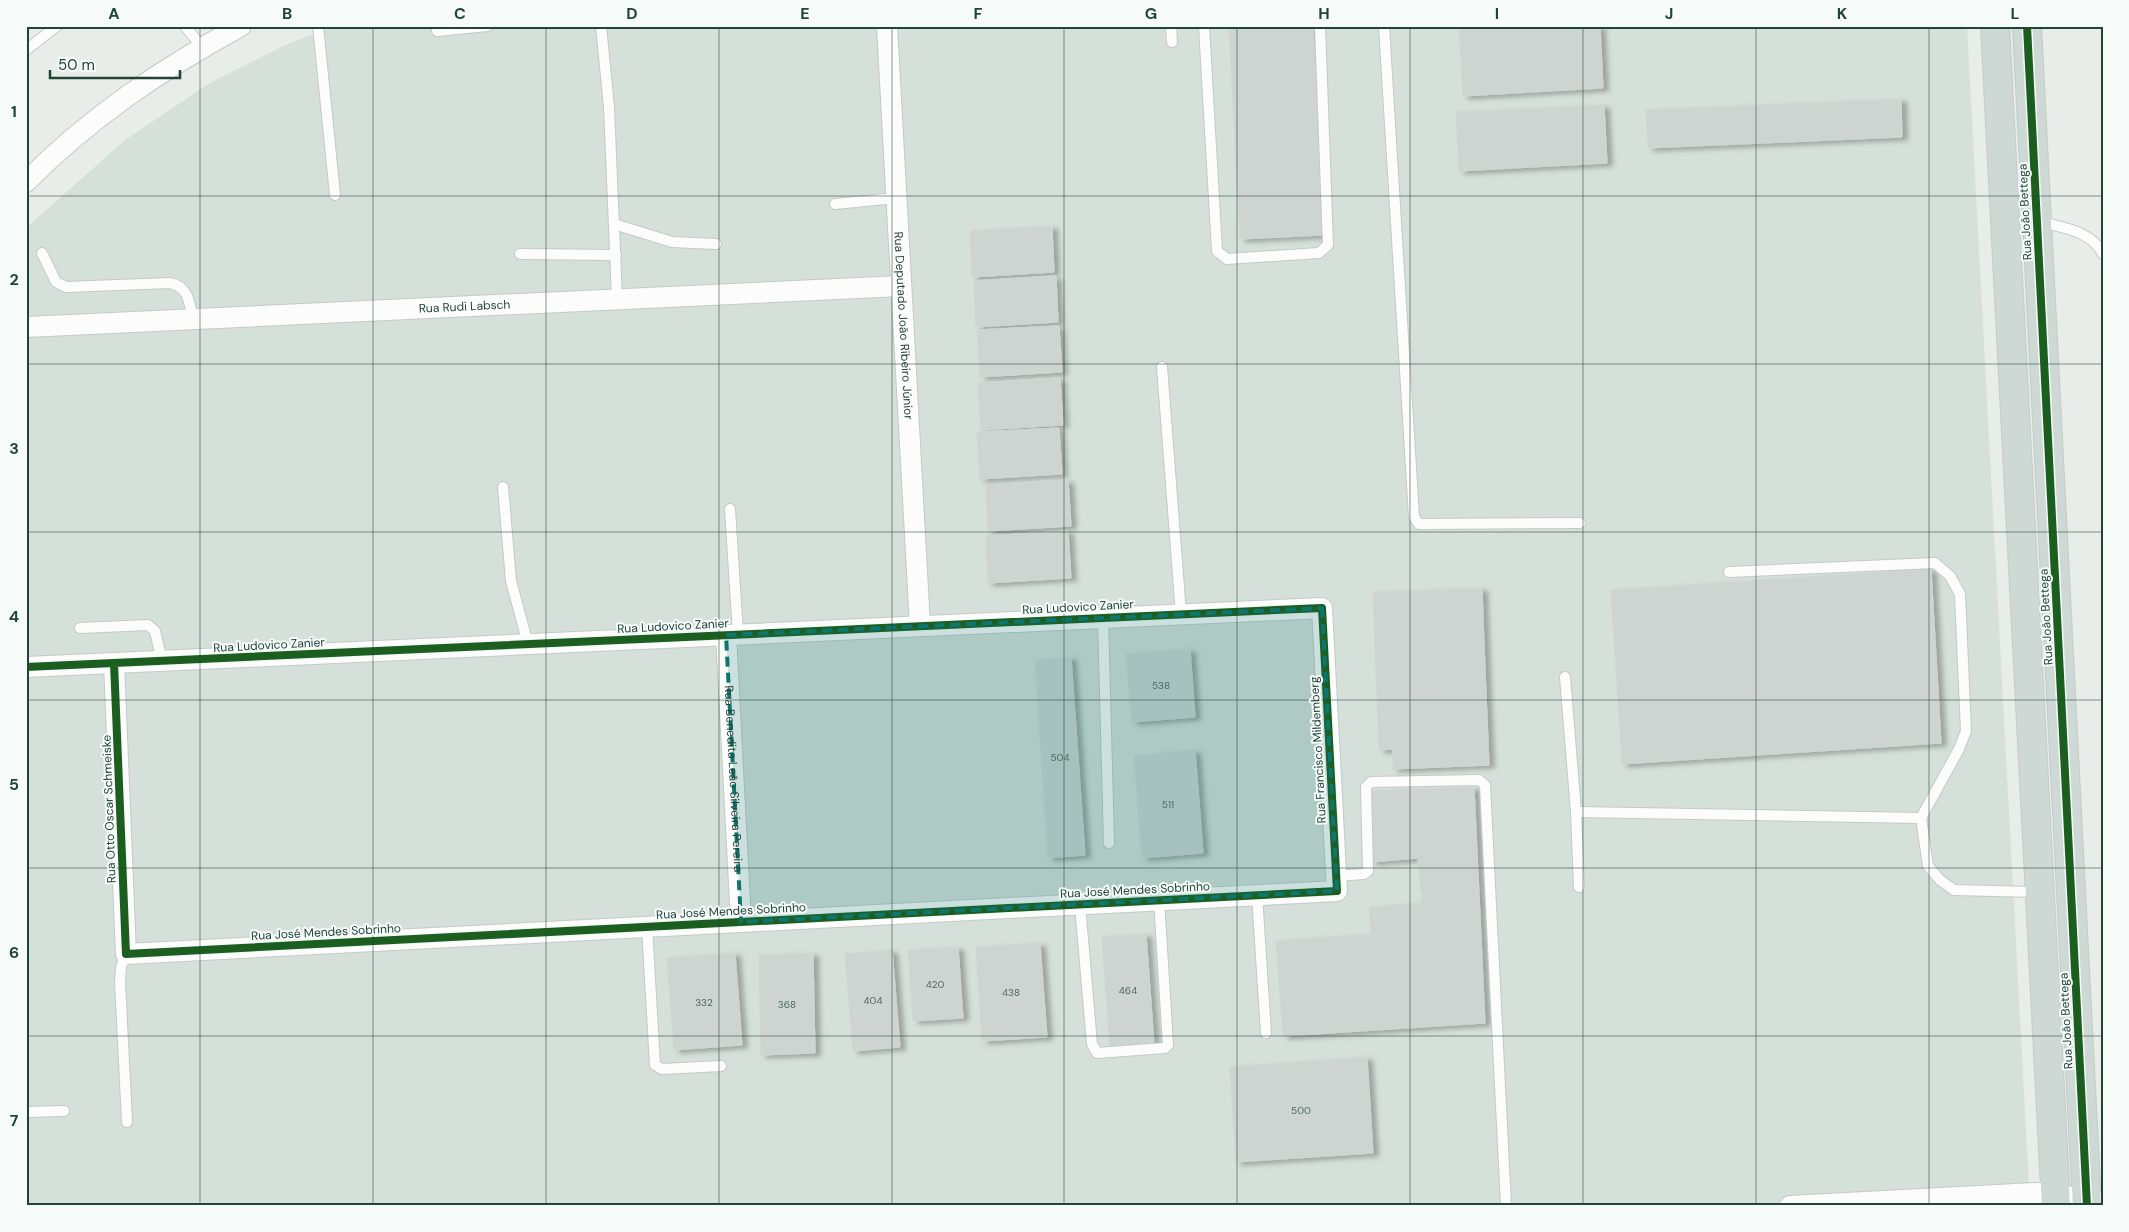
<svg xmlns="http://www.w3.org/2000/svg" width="2129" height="1232" viewBox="0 0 2129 1232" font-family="'DM Sans',sans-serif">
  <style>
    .built { fill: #d5e0da }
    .building { fill: #ced4d2; stroke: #d0d6d3; filter: url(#shadow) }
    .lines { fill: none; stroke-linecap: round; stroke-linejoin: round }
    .service-casing { stroke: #c4cac7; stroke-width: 12 }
    .minor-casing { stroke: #c4cac7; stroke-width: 22 }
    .primary-casing { stroke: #c2ccc9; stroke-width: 30 }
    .service { stroke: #fcfcfc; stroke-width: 10 }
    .minor { stroke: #fcfcfc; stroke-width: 20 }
    .primary { stroke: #ced8d5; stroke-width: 28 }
    .cycleway-casing { stroke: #f6fbf9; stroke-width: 11 }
    .cycleway { stroke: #1b5e20; stroke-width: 8 }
    .marked { fill: #0f766e; fill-opacity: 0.2; stroke: #0f766e; stroke-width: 4; stroke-dasharray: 10 6; stroke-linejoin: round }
    .grid { fill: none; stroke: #214439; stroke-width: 1; stroke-opacity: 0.55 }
    .labels { text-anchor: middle; stroke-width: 4; stroke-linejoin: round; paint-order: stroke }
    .number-label { font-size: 10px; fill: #4d6960 }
    .street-label { font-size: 12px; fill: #214439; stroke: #f6fbf9 }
    .neatline { fill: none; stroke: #214439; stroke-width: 2 }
    .grid-label { font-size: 16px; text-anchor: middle; font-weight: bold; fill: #214439 }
  </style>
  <defs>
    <filter id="shadow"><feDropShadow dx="5.5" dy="3" stdDeviation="2.5" flood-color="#0004"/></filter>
  </defs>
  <rect width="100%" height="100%" fill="#e8edea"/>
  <!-- built -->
  <path class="built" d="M334,26h1633l63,1180h-2004v-978l99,-88 85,-57 73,-37z"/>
  <!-- building -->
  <g class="building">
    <path d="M1229,26h84l11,209 -84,4z"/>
    <path d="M1459,26h141l3,62 -140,8z"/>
    <path d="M1901,99l1,38 -254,11 -2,-38z"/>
    <path d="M1604,105l3,58 -148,8 -3,-59z"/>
    <path d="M1052,226l2,46 -82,5 -2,-46z"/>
    <path d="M1056,276l2,46 -82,5 -2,-46z"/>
    <path d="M1059,326l3,46 -82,5 -3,-47z"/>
    <path d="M1060,378l3,47 -82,5 -3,-47z"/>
    <path d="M1059,428l3,46 -82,5 -3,-47z"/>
    <path d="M1068,480l3,46 -83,5 -2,-46z"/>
    <path d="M1068,531l3,47 -83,5 -2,-47z"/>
    <path d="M1931,569l10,174 -319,21 -11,-174z"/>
    <path d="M1482,588l2,55 -109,5 -2,-56z"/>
    <path d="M1484,643l2,50 -109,4 -2,-49z"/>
    <path d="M1190,649l5,68 -63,5 -6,-68z"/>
    <path d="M1071,657l14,198 -37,3 -13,-198z"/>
    <path d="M1486,693l3,72 -96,4v-20l-14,1 -2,-53z"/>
    <path d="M1195,750l8,103 -61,5 -8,-102z"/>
    <path d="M1474,787l11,236 -202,13 -7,-95 95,-7 -2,-27 53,-4 -4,-45 -47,4 -3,-71z"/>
    <path d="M1146,934l8,110 -44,3 -8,-110z"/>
    <path d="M1040,943l7,94 -65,4 -6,-94z"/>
    <path d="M958,947l5,71 -50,3 -5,-71z"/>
    <path d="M892,950l8,97 -47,4 -8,-97z"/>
    <path d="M735,953l7,92 -68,5 -7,-92z"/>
    <path d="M813,953l2,100 -54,2 -2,-100z"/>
    <path d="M1367,1057l6,96 -137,9 -6,-95z"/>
  </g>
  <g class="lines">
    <defs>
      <g id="service">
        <path d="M185,26l17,21"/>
        <path d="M318,26l17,169"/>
        <path d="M601,26l8,81 8,192"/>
        <path d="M1171,26l1,16"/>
        <path d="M1204,26l13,225 10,8 92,-6 9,-8 -8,-219"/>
        <path d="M1384,26l30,491 5,7 161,-1"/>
        <path d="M437,31l50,-5"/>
        <path d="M26,50l31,-24"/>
        <path d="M835,204l61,-6"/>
        <path d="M2038,221c24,7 53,9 65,33"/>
        <path d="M614,224l58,18 44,2"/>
        <path d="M42,253l14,29 10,5 104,-4c19,4 19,19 23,36"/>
        <path d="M520,254l96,1"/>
        <path d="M1162,367l19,247"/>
        <path d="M503,487l8,94 17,63"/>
        <path d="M730,509l8,125"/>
        <path d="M1729,572l206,-9 15,13 10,18 6,137 -7,18 -38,69"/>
        <path d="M1103,618l6,225"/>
        <path d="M80,628l68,-3 7,6 7,30"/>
        <path d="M1565,677l11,135"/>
        <path d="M1336,876l28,-2 4,-3 -2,-84 5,-5 108,-2 6,5 21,421"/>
        <path d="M1579,887l-3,-75 345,6 7,48 12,14 14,10 84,2"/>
        <path d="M1257,895l9,138"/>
        <path d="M1080,905l12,139 5,9 68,-5 3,-3 -9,-145"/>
        <path d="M647,927l8,138 7,4 59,-3"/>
        <path d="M126,954l-5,13 -1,15 7,140"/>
        <path d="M26,1112l38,-1"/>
      </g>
      <g id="minor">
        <path id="s1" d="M887,26l33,600"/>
        <path d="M26,182c64,-65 136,-113 215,-156"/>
        <path id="s2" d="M26,327l875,-41"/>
        <path id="s3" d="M726,635l15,287"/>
        <path d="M26,667l1296,-59 15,283 -1211,63 -12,-291"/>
        <path d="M1790,1206l265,-14 31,10h17"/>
      </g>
      <g id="primary">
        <path d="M1995,26l61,1180"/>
        <path d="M2027,26l60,1180"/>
      </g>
    </defs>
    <!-- service casing -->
    <use href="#service" class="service-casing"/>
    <!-- minor casing -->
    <use href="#minor" class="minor-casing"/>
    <!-- primary casing -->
    <use href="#primary" class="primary-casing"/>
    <!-- service -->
    <use href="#service" class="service"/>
    <!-- minor -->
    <use href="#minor" class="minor"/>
    <!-- primary -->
    <use href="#primary" class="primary"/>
    <defs>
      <g id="cycleway">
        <path d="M2027,26l60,1180"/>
        <path d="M26,667l1296,-59 15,283 -1211,63 -12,-291"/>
      </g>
    </defs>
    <!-- cycleway casing -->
    <use href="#cycleway" class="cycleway-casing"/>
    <!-- cycleway -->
    <use href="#cycleway" class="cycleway"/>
  </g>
  <!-- marked area -->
  <path class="marked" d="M1322,608l15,283 -596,31 -15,-287z"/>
  <!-- grid -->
  <path class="grid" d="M200,26v1180M373,26v1180M546,26v1180M719,26v1180M892,26v1180M1064,26v1180M1237,26v1180M1410,26v1180M1583,26v1180M1756,26v1180M1929,26v1180M26,196h2077M26,364h2077M26,532h2077M26,700h2077M26,868h2077M26,1036h2077"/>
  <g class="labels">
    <!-- number labels -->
    <g class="number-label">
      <text x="1161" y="689">538</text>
      <text x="1060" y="761">504</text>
      <text x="1168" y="808">511</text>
      <text x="935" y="988">420</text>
      <text x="1128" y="994">464</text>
      <text x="1011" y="996">438</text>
      <text x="873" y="1004">404</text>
      <text x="704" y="1006">332</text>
      <text x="787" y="1008">368</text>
      <text x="1301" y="1114">500</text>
    </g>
    <!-- street labels -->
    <g class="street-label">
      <text transform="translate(2025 212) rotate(-93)" y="4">Rua João Bettega</text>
      <text dy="4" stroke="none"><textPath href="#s2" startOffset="439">Rua Rudi Labsch</textPath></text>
      <text dy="4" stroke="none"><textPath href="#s1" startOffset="300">Rua Deputado João Ribeiro Júnior</textPath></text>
      <text transform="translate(1078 607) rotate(-3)" y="4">Rua Ludovico Zanier</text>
      <text transform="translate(2046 617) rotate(-93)" y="4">Rua João Bettega</text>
      <text transform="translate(673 626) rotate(-3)" y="4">Rua Ludovico Zanier</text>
      <text transform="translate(269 645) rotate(-3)" y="4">Rua Ludovico Zanier</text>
      <text transform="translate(1318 750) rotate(-93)" y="4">Rua Francisco Mildemberg</text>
      <text dy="4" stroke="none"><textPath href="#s3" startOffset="144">Rua Benedita Leão Silveira Pereira</textPath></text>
      <text transform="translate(109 809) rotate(-92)" y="4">Rua Otto Oscar Schmeiske</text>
      <text transform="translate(1135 890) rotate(-3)" y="4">Rua José Mendes Sobrinho</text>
      <text transform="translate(731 911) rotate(-3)" y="4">Rua José Mendes Sobrinho</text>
      <text transform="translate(326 932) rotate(-3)" y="4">Rua José Mendes Sobrinho</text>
      <text transform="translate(2066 1021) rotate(-93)" y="4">Rua João Bettega</text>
    </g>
  </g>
  <!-- border -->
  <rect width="2129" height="1232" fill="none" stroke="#f6fbf9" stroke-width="55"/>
  <!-- scale -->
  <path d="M50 70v8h130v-8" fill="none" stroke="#214439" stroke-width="2.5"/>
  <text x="58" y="70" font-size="15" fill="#214439" stroke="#f6fbf9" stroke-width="4" paint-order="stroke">50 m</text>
  <rect x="28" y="28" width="2074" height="1176" class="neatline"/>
  <g class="grid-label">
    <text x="114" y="19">A</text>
    <text x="287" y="19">B</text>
    <text x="460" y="19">C</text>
    <text x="632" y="19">D</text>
    <text x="805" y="19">E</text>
    <text x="978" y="19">F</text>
    <text x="1151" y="19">G</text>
    <text x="1324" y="19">H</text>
    <text x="1497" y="19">I</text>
    <text x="1669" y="19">J</text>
    <text x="1842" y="19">K</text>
    <text x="2015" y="19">L</text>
    <text x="14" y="117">1</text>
    <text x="14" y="285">2</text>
    <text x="14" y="454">3</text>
    <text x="14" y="622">4</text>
    <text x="14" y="790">5</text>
    <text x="14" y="958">6</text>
    <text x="14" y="1126">7</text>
  </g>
</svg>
